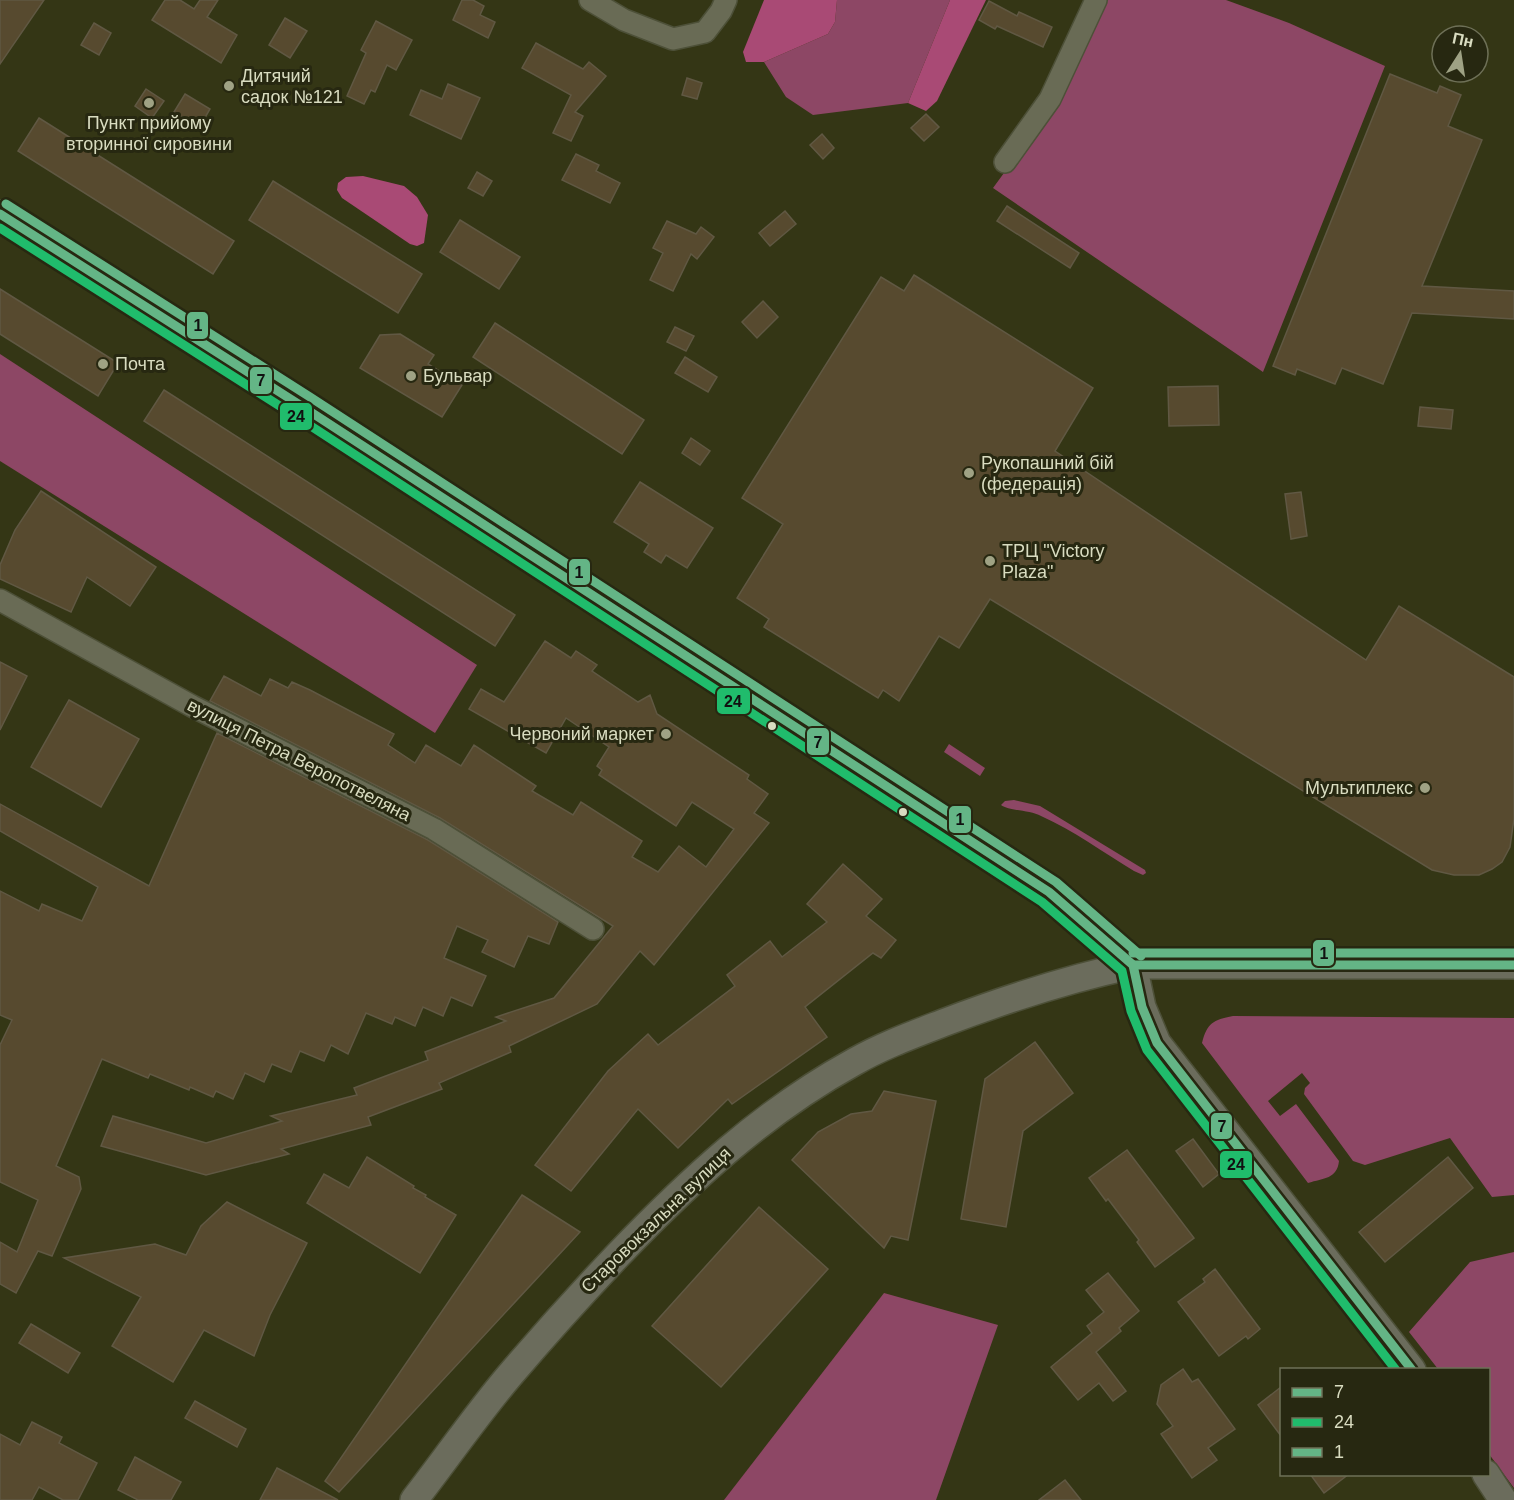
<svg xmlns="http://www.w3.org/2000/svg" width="1514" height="1500" viewBox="0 0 1514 1500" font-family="Helvetica,sans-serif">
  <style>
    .green { fill: #8d4765 }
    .forest { fill: #a94a75 }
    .building { fill: #574a2f; stroke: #605843; stroke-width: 1.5 }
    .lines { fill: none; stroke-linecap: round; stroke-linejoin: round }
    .minor-casing { stroke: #4d5038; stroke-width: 24 }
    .major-casing { stroke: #4d5038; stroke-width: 30 }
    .minor { stroke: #696b55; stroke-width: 21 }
    .major { stroke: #6b6c5c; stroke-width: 27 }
    .bus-1-casing { stroke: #272811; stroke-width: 14 }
    .bus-2-casing { stroke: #272811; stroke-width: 14 }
    .bus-3-casing { stroke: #272811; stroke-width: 14 }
    .bus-1 { stroke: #64b586; stroke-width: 9 }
    .bus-2 { stroke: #20bc6c; stroke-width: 9 }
    .bus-3 { stroke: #64b586; stroke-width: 9 }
    .poi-dot { fill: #9fa284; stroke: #272811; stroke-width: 2 }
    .bus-dot { fill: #d9dcc0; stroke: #272811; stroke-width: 2 }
    .labels { text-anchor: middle; stroke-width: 6; stroke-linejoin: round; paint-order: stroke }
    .poi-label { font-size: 18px; fill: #d9dcc0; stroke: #272811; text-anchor: start }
    .street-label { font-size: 18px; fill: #d9dcc0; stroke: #272811 }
    .line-badge { stroke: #272811; stroke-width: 2 }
    .pale-badge-label { font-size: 16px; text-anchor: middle; font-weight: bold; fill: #111 }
  </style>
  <rect width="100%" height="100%" fill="#343615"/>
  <!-- green -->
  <g class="green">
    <path d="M837,0h113l-42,103 -95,12 -27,-18 -22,-35 64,-28 7,-12z"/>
    <path d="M1104,0h122l63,23 96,43 -122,306 -270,-184 64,-88z"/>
    <path d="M0,354l477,311 -42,68 -435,-272z"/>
    <path d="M949,744l36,24 -5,8 -36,-24z"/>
    <path d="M1014,800l26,6 105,64 1,3 -3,2 -9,-4c-30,-18 -61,-41 -93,-55 -11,-6 -32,-5 -40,-11l4,-4z"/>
    <path d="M1233,1016l281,2v177l-22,2 -42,-59 -85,27 -12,-4 -49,-67 1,-6 5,-5 -8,-10 -34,28 12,15 16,-12 43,57c-2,18 -15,17 -31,22l-106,-140c5,-20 11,-23 31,-27z"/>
    <path d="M1514,1252v236l-25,-34 -1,-84 -50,-1 -29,-37 61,-70z"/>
    <path d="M884,1293l114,32 -62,175h-212z"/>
  </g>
  <!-- forest -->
  <g class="forest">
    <path d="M764,0h73l-2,22 -7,12 -64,28h-18l-3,-10z"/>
    <path d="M950,0h36l-49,101 -11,10 -18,-8z"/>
    <path d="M363,176l41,10 13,11 11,18 -4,28 -7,3 -7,-2 -68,-46 -5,-8 1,-7 8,-6z"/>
  </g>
  <!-- building -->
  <g class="building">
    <path d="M0,0h44l-44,64z"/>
    <path d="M165,0h15l14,9 6,-9h18l-11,17 30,18 -16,28 -69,-43z"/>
    <path d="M462,0h11l11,6 -4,9 15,7 -7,16 -35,-18z"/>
    <path d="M989,1l28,15 2,-4 33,15 -9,20 -46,-21 -2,3 -16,-9z"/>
    <path d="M285,18l22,13 -17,27 -21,-13z"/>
    <path d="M376,21l36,19 -16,30 -9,-5 -12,27 -4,-2 -7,14 -17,-8 19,-43 -5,-3z"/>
    <path d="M94,23l17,10 -12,22 -18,-10z"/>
    <path d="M536,43l47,26 6,-7 17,14 -31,36 8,4 -12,25 -18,-8 18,-38 -49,-27z"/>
    <path d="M1390,74l47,19 3,-7 21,9 -13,31 34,14 -60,146 92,5v28l-102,-6 -29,71 -41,-16 -7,16 -38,-15 -2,6 -22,-9z"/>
    <path d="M687,78l15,5 -5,16 -15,-4z"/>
    <path d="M448,84l32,14 -19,41 -51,-24 11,-25 21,9z"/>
    <path d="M146,89l18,12 -12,17 -17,-12z"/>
    <path d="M185,94l25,15 -11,19 -25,-16z"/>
    <path d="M926,114l13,13 -15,14 -13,-13z"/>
    <path d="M39,118l195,123 -21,33 -195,-123z"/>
    <path d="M822,134l12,14 -11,11 -13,-14z"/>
    <path d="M576,154l23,11 -3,6 24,12 -10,20 -48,-23z"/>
    <path d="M477,172l15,9 -9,15 -15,-8z"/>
    <path d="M273,181l149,93 -24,39 -149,-93z"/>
    <path d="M1007,206l72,47 -9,15 -73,-47z"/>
    <path d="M785,211l11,13 -26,22 -11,-13z"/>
    <path d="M460,220l60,37 -21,32 -59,-37z"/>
    <path d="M667,221l29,13 5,-7 13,10 -17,22 -6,-5 -18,37 -23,-11 13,-27 -10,-5z"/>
    <path d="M914,275l179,113 -38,63 311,209 33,-54 115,71v142l-4,28 -8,15 -10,7 -13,6h-25l-22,-5 -442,-271 -31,49 -20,-12 -40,65 -16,-11 -5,8 -114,-71 5,-8 -32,-21 46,-74 -41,-26 139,-221 23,14z"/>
    <path d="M0,289l118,74 -20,33 -98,-62z"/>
    <path d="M763,301l15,16 -21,21 -15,-16z"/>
    <path d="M495,323l149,97 -22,34 -149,-97z"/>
    <path d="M675,327l19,9 -8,15 -19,-9z"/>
    <path d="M400,334l34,21 -6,9 34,21 -20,32 -82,-49 20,-33z"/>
    <path d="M685,357l32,20 -9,15 -33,-19z"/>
    <path d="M1218,386l1,39 -50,1 -1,-39z"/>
    <path d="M164,390l351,225 -20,31 -351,-225z"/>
    <path d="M1420,407l33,3 -2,19 -33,-3z"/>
    <path d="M691,438l19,13 -10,14 -18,-12z"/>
    <path d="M640,482l73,46 -26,40 -21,-13 -5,8 -17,-11 5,-8 -35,-22z"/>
    <path d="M41,491l115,76 -26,39 -43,-29 -16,35 -71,-33v-14l15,-35z"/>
    <path d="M1301,492l6,44 -16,3 -6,-45z"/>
    <path d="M545,641l26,17 5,-7 21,14 -5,6 46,31 12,-7 7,19 92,61 -2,4 21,15 -14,19 15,10 -115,142 -14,-14 -43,53 -88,42 2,6 -72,31 3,6 -74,28 3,8 -90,24 8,5 -83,21 -105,-29 12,-30 93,27 76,-22 -11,-5 86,-21 -3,-7 74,-28 -3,-8 81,-31 -10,-4 58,-19 59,-72 -173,-108 -230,-117 14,-25 37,20 9,-17 18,9 4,-6 18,8 84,44 -6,11 27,18 11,-18 35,21 13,-21 62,41 -4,5 41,24 8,-13 61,39 -10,16 26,15 21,-26 27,21 28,-38 -42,-27 -16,24 -77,-51 3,-5 -5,-4 12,-19 -43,-29 -20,35 -77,-44 12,-20 23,13z"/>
    <path d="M0,662l27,14 -27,54z"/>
    <path d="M69,700l70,39 -38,68 -70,-40z"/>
    <path d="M217,733l211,107 130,82 -9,22 -21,-8 -14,31 -32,-15 6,-12 -31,-14 -13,32 42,18 -14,30 -21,-9 -8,19 -20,-9 -8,19 -20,-9 -3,7 -26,-11 -18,41 -17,-9 -7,16 -24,-10 -9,21 -19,-8 -8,18 -19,-9 -12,26 -17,-8 -3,6 -23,-10 -1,3 -39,-16 -2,4 -46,-19 -46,107 23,11 2,12 -29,67 -14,-5 -22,42 -16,-9v-42l17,10 21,-52 -38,-18v-137l12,-25 -12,-5v-124l39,20 3,-7 40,17 16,-34 -98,-56v-27l149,82z"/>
    <path d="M843,864l39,35 -16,17 30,24 -15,18 -8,-5 -68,54 22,30 -95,67 -4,-5 -50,49 -40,-39 -67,82 -36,-26 73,-94 40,-37 10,11 77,-59 -8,-11 43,-34 12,16 45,-35 -20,-18z"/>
    <path d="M1035,1042l38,51 -50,38 -17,96 -45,-8 24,-140z"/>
    <path d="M884,1091l52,10 -28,139 -17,-4 -7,12 -92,-88 26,-28 33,-18 21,-3z"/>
    <path d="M1193,1139l26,35 -16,13 -27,-36z"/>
    <path d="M1127,1150l67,88 -39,29 -18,-25 2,-2 -31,-41 -2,2 -17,-23z"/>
    <path d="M367,1157l47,29 -1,2 13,7 -1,2 31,18 -36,58 -113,-70 17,-29 25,14z"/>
    <path d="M1448,1157l25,31 -88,74 -26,-30z"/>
    <path d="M522,1195l58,37 -241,260 -14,-11z"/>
    <path d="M227,1202l80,41 -37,72 -16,41 -50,-26 -31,52 -61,-36 29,-49 -77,-39 91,-14 31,11 15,-29z"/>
    <path d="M759,1207l69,62 -107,118 -69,-61z"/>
    <path d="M1215,1269l45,60 -12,10 -2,-3 -27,20 -41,-54 27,-20 -2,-3z"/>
    <path d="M1108,1273l31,38 -20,17 2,3 -25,21 30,39 -13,10 -14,-18 -21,17 -27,-33 41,-34 -5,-7 17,-14 -18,-22z"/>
    <path d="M31,1324l49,29 -12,20 -49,-30z"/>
    <path d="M1183,1369l9,13 6,-3 37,50 -27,19 9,12 -25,18 -31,-44 12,-8 -16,-22 4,-19z"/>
    <path d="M1281,1387v49l-23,-31z"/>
    <path d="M195,1401l51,28 -9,18 -52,-29z"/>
    <path d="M32,1422l30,15 -3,6 38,20 -19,37h-15l-24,-13 -7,13h-32v-66l20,11z"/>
    <path d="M135,1457l46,25 -10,18h-33l-20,-10z"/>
    <path d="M277,1468l61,32h-78z"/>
    <path d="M1310,1474h39l-25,19z"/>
    <path d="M1065,1480l16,20h-42z"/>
  </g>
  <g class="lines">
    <defs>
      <g id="minor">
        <path d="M590,0l34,20 49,19 32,-7 16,-21 5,-11"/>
        <path d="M1005,162l45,-63 46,-99"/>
        <path d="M0,600l192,106 242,123 159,100"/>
      </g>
      <g id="major">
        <path d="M0,214l303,193 746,485 84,73 9,42 15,36 255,327"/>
        <path d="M1486,1474l17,26"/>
        <path d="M414,1500c32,-41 62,-85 96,-125 35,-41 71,-81 108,-120 71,-74 145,-143 236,-193 28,-16 58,-27 89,-39 63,-24 123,-44 190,-58h381"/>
      </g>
    </defs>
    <!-- minor casing -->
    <use href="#minor" class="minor-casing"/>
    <!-- major casing -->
    <use href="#major" class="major-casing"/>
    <!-- minor -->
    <use href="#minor" class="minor"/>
    <!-- major -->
    <use href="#major" class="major"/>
    <defs>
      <g id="bus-1">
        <path d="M0,214l303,193 746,485 84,73 9,42 15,36 255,327"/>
        <path d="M1133,965h381"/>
      </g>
      <path id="bus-2" d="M0,228l297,189 745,485 80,69 9,40 16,39 249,320"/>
      <g id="bus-3">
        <path d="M6,204l304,193 746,485 85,74"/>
        <path d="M1133,953h381"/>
      </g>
    </defs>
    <!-- bus-1 casing -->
    <use href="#bus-1" class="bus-1-casing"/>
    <!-- bus-2 casing -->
    <use href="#bus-2" class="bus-2-casing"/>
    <!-- bus-3 casing -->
    <use href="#bus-3" class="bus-3-casing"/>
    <!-- bus-1 -->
    <use href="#bus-1" class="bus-1"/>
    <!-- bus-2 -->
    <use href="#bus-2" class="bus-2"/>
    <!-- bus-3 -->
    <use href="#bus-3" class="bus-3"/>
  </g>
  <!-- markers -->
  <g class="poi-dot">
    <circle cx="229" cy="86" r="6"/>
    <circle cx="149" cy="103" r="6"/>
    <circle cx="103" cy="364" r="6"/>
    <circle cx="411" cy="376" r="6"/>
    <circle cx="969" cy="473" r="6"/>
    <circle cx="990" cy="561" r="6"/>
    <circle cx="666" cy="734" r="6"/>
    <circle cx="1425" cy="788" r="6"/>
  </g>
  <g class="bus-dot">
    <circle cx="772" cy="726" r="5"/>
    <circle cx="903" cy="812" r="5"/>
  </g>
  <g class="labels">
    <!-- poi labels -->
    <g class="poi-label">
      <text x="241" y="82">Дитячий<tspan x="241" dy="21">садок №121</tspan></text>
      <text x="149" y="129" text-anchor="middle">Пункт прийому<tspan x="149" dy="21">вторинної сировини</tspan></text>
      <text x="115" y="370">Почта</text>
      <text x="423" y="382">Бульвар</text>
      <text x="981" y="469">Рукопашний бій<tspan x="981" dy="21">(федерація)</tspan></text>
      <text x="1002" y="557">ТРЦ "Victory<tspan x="1002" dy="21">Plaza"</tspan></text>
      <text x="654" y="740" text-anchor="end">Червоний маркет</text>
      <text x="1413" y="794" text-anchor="end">Мультиплекс</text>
    </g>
    <!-- street labels -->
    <g class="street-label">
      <text transform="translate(299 760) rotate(27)" y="6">вулиця Петра Веропотвеляна</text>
      <text transform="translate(656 1220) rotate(-44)" y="6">Старовокзальна вулиця</text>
    </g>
  </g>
  <g class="line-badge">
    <rect x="186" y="311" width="23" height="29" rx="6" fill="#64b586"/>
    <rect x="249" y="366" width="24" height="29" rx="6" fill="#64b586"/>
    <rect x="279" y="402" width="34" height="29" rx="6" fill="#20bc6c"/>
    <rect x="568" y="558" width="23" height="28" rx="6" fill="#64b586"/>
    <rect x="716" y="687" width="35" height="28" rx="6" fill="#20bc6c"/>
    <rect x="806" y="727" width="24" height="29" rx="6" fill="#64b586"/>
    <rect x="948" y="805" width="24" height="29" rx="6" fill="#64b586"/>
    <rect x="1312" y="939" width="23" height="28" rx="6" fill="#64b586"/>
    <rect x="1210" y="1112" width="23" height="28" rx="6" fill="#64b586"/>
    <rect x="1219" y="1150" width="34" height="29" rx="6" fill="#20bc6c"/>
  </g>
  <g class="pale-badge-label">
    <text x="198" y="331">1</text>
    <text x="261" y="386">7</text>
    <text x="296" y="422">24</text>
    <text x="579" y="578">1</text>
    <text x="733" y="707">24</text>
    <text x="818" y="748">7</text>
    <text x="960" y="825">1</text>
    <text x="1324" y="959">1</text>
    <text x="1222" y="1132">7</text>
    <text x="1236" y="1170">24</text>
  </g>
  <!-- legend -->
  <rect x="1280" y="1368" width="210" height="108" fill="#272811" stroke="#6e7057" stroke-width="1.5"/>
  <rect x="1292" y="1388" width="30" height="9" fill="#64b586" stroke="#6e7057" stroke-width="1.5"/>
  <text x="1334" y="1398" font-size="18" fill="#d9dcc0">7</text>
  <rect x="1292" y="1418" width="30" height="9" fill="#20bc6c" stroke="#6e7057" stroke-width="1.5"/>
  <text x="1334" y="1428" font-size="18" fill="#d9dcc0">24</text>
  <rect x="1292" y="1448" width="30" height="9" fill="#64b586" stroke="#6e7057" stroke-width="1.5"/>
  <text x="1334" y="1458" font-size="18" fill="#d9dcc0">1</text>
  <!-- north arrow -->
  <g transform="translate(1460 54) rotate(12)"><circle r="28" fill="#272811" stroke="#6e7057" stroke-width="1.5"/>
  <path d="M0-4.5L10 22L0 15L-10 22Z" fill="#9fa284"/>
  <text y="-9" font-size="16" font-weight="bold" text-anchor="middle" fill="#d9dcc0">Пн</text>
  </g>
</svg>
